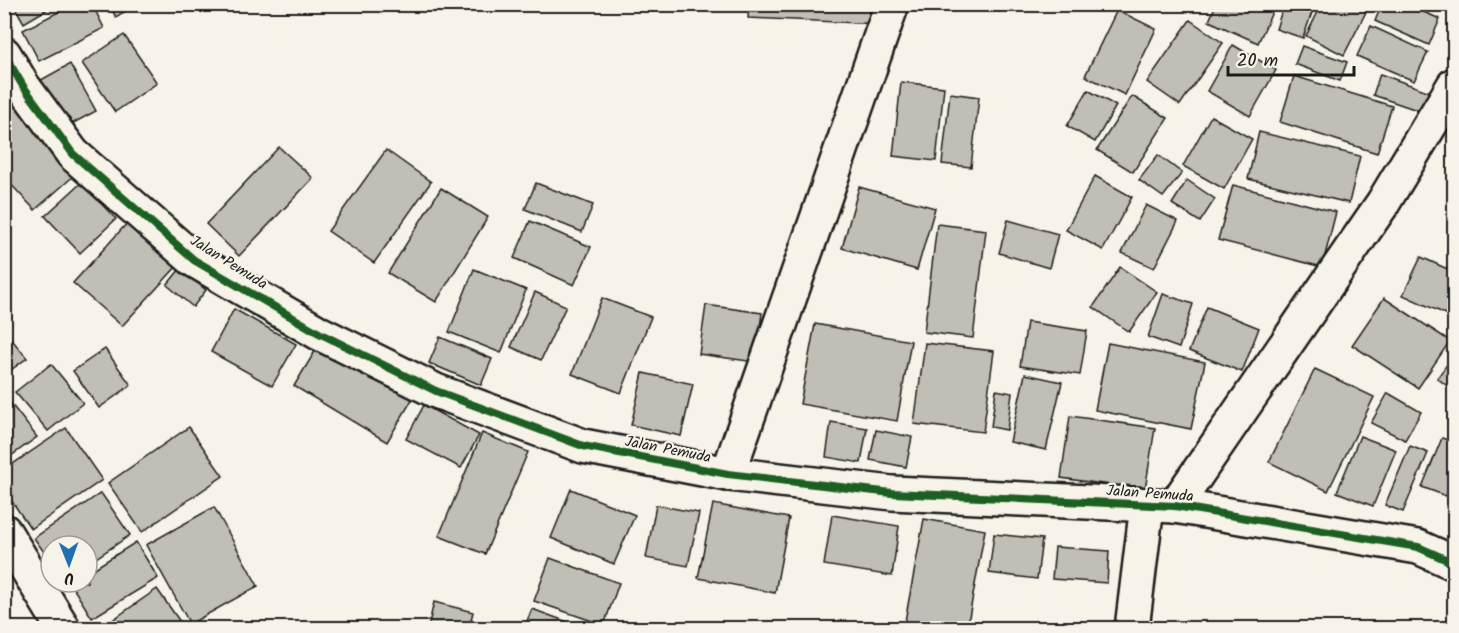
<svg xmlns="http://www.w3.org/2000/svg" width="1459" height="633" viewBox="0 0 1459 633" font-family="Kalam,sans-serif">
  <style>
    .building { fill: #c0beb5; stroke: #1c1c1c; stroke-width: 1.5 }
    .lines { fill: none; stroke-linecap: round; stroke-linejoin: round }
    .minor-casing { stroke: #1c1c1c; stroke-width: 38 }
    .minor { stroke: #f7f3e8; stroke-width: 33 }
    .cycleway-casing { stroke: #f7f3e8; stroke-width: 11 }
    .cycleway { stroke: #1b5e20; stroke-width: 8 }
    .labels { text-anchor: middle; stroke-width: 4.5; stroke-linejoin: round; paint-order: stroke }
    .street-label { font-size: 15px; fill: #1c1c1c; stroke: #f7f3e8 }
  </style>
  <rect width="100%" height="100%" fill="#f7f3e8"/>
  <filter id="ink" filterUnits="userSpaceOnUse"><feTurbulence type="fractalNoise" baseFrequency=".0167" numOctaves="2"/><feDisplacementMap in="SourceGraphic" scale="12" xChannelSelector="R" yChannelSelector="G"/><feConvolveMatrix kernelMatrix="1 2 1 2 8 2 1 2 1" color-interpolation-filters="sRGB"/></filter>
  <g filter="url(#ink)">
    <!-- building -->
    <g class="building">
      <path d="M13,4h43l-32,19z"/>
      <path d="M74,4h18l12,24 -65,33 -16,-31z"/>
      <path d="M108,4h29l-21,13z"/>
      <path d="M749,4h133l-1,20 -133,-6z"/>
      <path d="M1216,4h49l9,4 -16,35 -49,-22z"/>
      <path d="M1284,4h31l-12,34 -27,-9z"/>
      <path d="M1322,4h48l-26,51 -38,-19z"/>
      <path d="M1382,4h23l35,15 -11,26 -54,-24z"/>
      <path d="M1117,10l39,19 -31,66 -40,-19z"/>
      <path d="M1190,20l33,23 -43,62 -33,-23z"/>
      <path d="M1371,26l57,26 -14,29 -57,-25z"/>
      <path d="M124,35l33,48 -42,29 -33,-49z"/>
      <path d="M1233,45l43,25 -26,46 -43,-25z"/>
      <path d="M1302,46l45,16 -7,19 -45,-17z"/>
      <path d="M70,64l26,47 -30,16 -25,-47z"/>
      <path d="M1380,74l50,18 -7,20 -50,-17z"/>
      <path d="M1294,76l98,30 -15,47 -97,-31z"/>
      <path d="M901,82l43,5 -8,74 -43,-5z"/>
      <path d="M1088,90l28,16 -21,36 -28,-16z"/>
      <path d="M950,93l29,4 -8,70 -29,-3z"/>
      <path d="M1132,96l36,22 -35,54 -36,-22z"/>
      <path d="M16,106l61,67 -42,37 -31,-33v-60z"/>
      <path d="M1211,116l41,23 -28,50 -41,-23z"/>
      <path d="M1259,132l101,24 -11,47 -101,-24z"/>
      <path d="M279,147l34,31 -74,78 -33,-32z"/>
      <path d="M386,150l45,32 -57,81 -46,-32z"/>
      <path d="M1158,155l24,18 -19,24 -24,-17z"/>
      <path d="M1095,176l37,21 -29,53 -37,-20z"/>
      <path d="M1187,180l28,19 -15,23 -28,-18z"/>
      <path d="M81,183l35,36 -36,34 -35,-37z"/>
      <path d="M536,183l57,22 -11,27 -57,-23z"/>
      <path d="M1233,185l103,27 -14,55 -104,-27z"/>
      <path d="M859,187l76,21 -18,62 -75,-22z"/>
      <path d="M441,188l47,29 -52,85 -48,-29z"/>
      <path d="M1146,205l32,16 -24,47 -32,-15z"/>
      <path d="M1008,220l50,14 -9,34 -50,-15z"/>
      <path d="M129,221l49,44 -56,61 -49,-43z"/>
      <path d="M530,221l61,26 -17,38 -60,-27z"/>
      <path d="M937,224l49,6 -13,108 -49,-6z"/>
      <path d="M1421,257l33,15v46l-51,-23z"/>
      <path d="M1120,267l37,25 -28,40 -36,-25z"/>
      <path d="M180,269l26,21 -13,17 -26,-22z"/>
      <path d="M474,269l52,21 -25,63 -52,-21z"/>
      <path d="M535,292l31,14 -25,54 -30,-13z"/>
      <path d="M1163,294l30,10 -14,44 -31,-11z"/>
      <path d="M602,298l49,19 -30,76 -49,-19z"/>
      <path d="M1384,298l66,43 -32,47 -66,-43z"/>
      <path d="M706,305l56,8 -7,49 -56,-8z"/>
      <path d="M1207,307l52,21 -17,44 -53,-21z"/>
      <path d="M234,309l62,35 -24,42 -61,-34z"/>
      <path d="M1027,322l60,9 -7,44 -60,-9z"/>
      <path d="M815,324l96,17 -14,80 -97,-17z"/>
      <path d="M4,330l23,28 -23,17z"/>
      <path d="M440,337l52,22 -11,26 -52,-22z"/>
      <path d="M320,343l93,55 -26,44 -93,-56z"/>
      <path d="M925,343l69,8 -11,81 -69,-8z"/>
      <path d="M1108,343l97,19 -14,67 -96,-19z"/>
      <path d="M105,349l26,36 -32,23 -26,-37z"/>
      <path d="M1454,355v36l-17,-13z"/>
      <path d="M51,364l32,39 -35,28 -33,-39z"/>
      <path d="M1315,369l59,28 -46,94 -59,-29z"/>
      <path d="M643,373l50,11 -12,52 -50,-11z"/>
      <path d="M1025,374l37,8 -16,68 -36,-8z"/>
      <path d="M996,390l16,3 -5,37 -16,-3z"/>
      <path d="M1388,393l33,19 -16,28 -34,-17z"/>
      <path d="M4,395l33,42 -33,24z"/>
      <path d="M424,405l55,30 -18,33 -55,-29z"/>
      <path d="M1070,416l85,12 -10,62 -84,-12z"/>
      <path d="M831,422l36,6 -6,35 -35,-6z"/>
      <path d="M189,427l34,49 -81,56 -34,-49z"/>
      <path d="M66,428l36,52 -71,49 -27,-39v-20z"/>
      <path d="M876,430l36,7 -6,30 -36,-7z"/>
      <path d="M482,433l46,19 -43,102 -46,-18z"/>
      <path d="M1360,436l36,14 -23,56 -36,-14z"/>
      <path d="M1442,438l12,4v31l-8,23 -24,-9z"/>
      <path d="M1410,446l18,7 -25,59 -18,-7z"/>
      <path d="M571,489l64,26 -21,49 -63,-26z"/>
      <path d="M101,493l29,42 -43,29v-18h-36v16l-17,-24z"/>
      <path d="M713,504l76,14 -14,75 -77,-15z"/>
      <path d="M656,505l43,8 -11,53 -42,-8z"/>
      <path d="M214,507l44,79 -68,38 -44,-79z"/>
      <path d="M832,515l67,11 -7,50 -68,-11z"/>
      <path d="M1453,515h1v30l-6,-1z"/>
      <path d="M924,519l61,11 -18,98h-23l-39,-7z"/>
      <path d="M994,534l48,5 -5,40 -48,-6z"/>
      <path d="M136,542l22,36 -66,40 -22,-35 17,-1v-9z"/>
      <path d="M1055,547l54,4 -2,32 -55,-4z"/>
      <path d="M550,558l69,25 -15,42 -70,-24z"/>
      <path d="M157,589l26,37 -4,2h-78z"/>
      <path d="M434,602l39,10 -4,16h-41z"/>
      <path d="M532,609l52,19h-60z"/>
    </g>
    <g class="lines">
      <defs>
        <g id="minor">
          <path d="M4,54l19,32 50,68 121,106 125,73 117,58 147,55 145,28 164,19 283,13 243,41 36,16"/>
          <path d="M728,474l164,-470"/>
          <path d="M1175,506l208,-303 71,-118"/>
          <path d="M4,531l59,97"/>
          <path d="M1132,628l15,-123"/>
        </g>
      </defs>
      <!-- minor casing -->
      <use href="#minor" class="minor-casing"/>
      <!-- minor -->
      <use href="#minor" class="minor"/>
      <defs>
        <path id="cycleway" d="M4,54l19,32 50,68 121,106 125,73 117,58 147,55 145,28 164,19 283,13 243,41 36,16"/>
      </defs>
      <!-- cycleway casing -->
      <use href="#cycleway" class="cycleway-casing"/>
      <!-- cycleway -->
      <use href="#cycleway" class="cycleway"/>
    </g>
  </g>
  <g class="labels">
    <!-- street labels -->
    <g class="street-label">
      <text transform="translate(229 262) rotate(32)" y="5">Jalan Pemuda</text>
      <text transform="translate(668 449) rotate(11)" y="5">Jalan Pemuda</text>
      <text transform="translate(1150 493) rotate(4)" y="5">Jalan Pemuda</text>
    </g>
  </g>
  <!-- margin -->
  <rect width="1459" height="633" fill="none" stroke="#f7f3e8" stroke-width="24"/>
  <rect x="12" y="12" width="1435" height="609" fill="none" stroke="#1c1c1c" stroke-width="2" filter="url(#ink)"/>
  <!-- north arrow -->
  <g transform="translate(69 564) rotate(179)"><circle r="28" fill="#f7f3e8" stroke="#9f9d96" stroke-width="1.5"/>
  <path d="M0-4.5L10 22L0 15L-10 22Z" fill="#1f6fb2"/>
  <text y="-9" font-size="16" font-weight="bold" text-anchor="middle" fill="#1c1c1c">U</text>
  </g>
  <!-- scale -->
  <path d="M1228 66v9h126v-9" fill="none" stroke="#1c1c1c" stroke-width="3"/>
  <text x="1237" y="66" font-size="18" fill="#1c1c1c" stroke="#f7f3e8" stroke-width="4.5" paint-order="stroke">20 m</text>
</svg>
